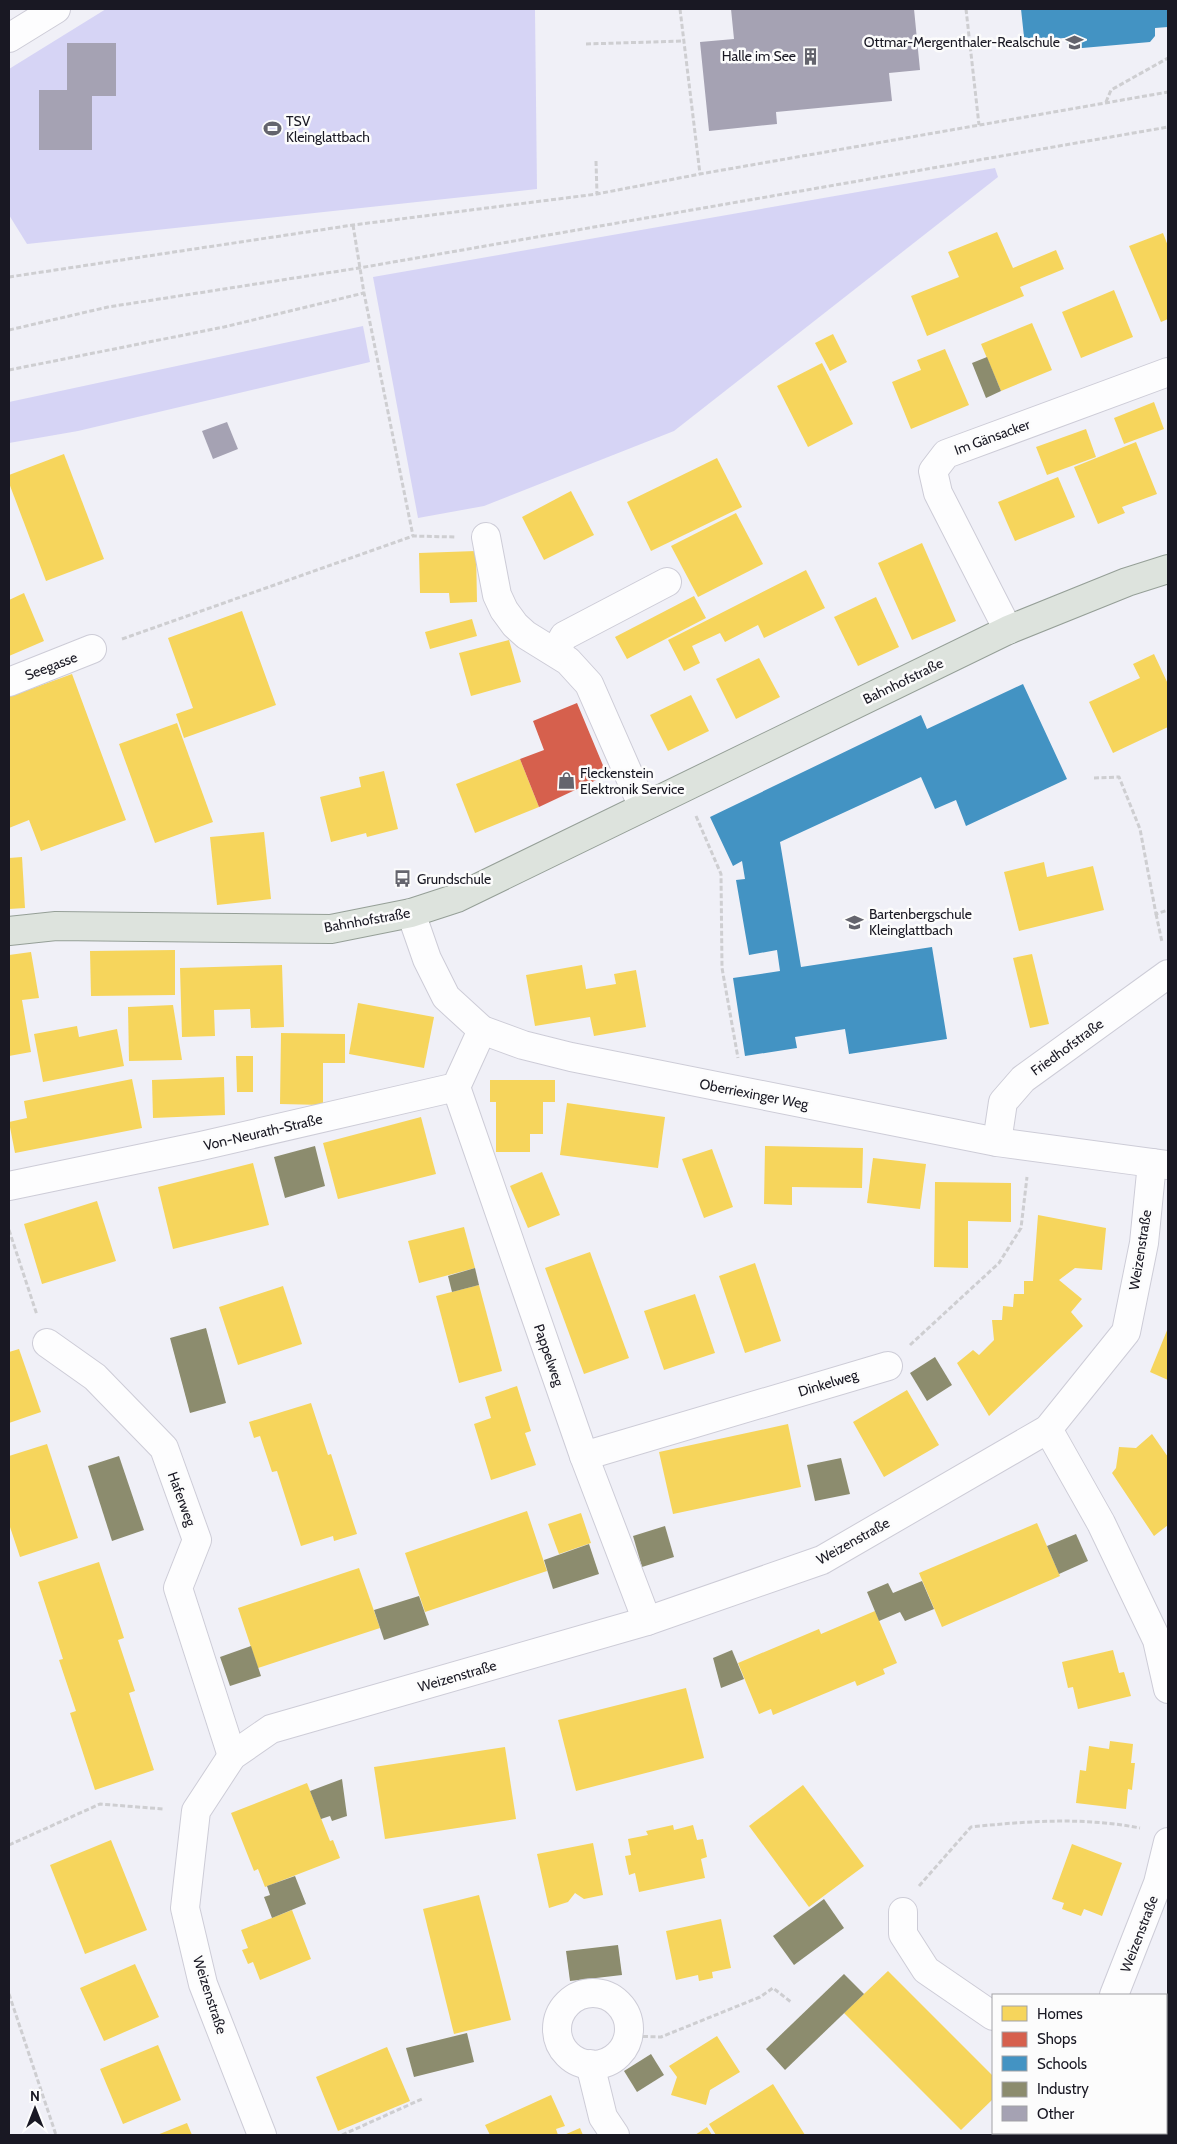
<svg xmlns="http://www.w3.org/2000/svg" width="1177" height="2144" viewBox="0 0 1177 2144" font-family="Cabin,sans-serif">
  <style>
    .green { fill: #d6d4f5 }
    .homes { fill: #f6d55c }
    .shops { fill: #d6604d }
    .schools { fill: #4393c3 }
    .industry { fill: #8c8c6e }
    .building { fill: #a5a2b3 }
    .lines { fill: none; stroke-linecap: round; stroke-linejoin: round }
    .minor-casing { stroke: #cdccd7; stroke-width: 30 }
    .major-casing { stroke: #959f97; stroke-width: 30 }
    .path { stroke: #ceced1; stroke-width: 3; stroke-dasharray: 5 2.5; stroke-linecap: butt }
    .minor { stroke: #fdfdfe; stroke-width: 28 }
    .major { stroke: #dde3dd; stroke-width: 28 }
    .labels { text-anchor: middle; stroke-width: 5; stroke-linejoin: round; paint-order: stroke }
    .poi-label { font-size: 14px; fill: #191823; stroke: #fcfcfc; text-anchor: start }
    .street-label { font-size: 14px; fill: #191823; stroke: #fcfcfc }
  </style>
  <rect width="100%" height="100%" fill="#f0f0f7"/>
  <!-- green -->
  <g class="green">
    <path d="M106,9h429l2,180 -510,55 -18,-29v-146z"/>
    <path d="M995,168l3,9 -324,254 -190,75 -66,12 -45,-241z"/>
    <path d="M363,326l7,36 -292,69 -69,12v-41z"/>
  </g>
  <!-- homes -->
  <g class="homes">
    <path d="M997,232l16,36 43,-18 8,19 -44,18 4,9 -97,40 -16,-40 48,-19 -11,-25z"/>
    <path d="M1163,233l5,13v73l-7,3 -32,-76z"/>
    <path d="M1114,290l19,47 -52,21 -19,-46z"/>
    <path d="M1032,323l20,47 -51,21 -20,-47z"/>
    <path d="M833,334l14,28 -17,9 -15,-28z"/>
    <path d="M945,349l24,56 -58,24 -19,-47 29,-12 -4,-10z"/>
    <path d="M822,363l31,61 -45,23 -31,-61z"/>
    <path d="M1154,402l10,27 -40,15 -10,-26z"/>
    <path d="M1086,429l10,28 -49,18 -11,-28z"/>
    <path d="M1136,442l21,52 -35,13 3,6 -27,11 -24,-57z"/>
    <path d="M64,454l40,105 -58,22 -37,-98v-8z"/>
    <path d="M717,458l25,49 -91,44 -24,-49z"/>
    <path d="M1058,477l17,40 -60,24 -17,-39z"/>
    <path d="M571,491l23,44 -50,25 -22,-43z"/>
    <path d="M736,513l27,51 -65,33 -27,-51z"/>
    <path d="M922,543l34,78 -44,19 -34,-77z"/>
    <path d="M476,551l1,51 -27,1 -1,-10h-29l-1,-40z"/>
    <path d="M806,570l19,38 -61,30 -6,-13 -33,17 -5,-9 -28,13 8,17 -16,8 -16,-31z"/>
    <path d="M24,593l20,48 -35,15v-56z"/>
    <path d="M694,596l12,22 -79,41 -12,-22z"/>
    <path d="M876,597l23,50 -41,19 -24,-49z"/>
    <path d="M242,611l34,94 -92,33 -8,-24 17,-6 -25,-70z"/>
    <path d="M472,619l5,17 -47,13 -5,-17z"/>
    <path d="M509,640l12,42 -50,14 -12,-43z"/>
    <path d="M1154,654l14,30v43l-55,26 -24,-51 51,-24 -7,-14z"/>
    <path d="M759,658l21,39 -44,22 -20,-40z"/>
    <path d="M72,674l54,146 -85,31 -12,-31 -20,8v-131z"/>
    <path d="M691,695l18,36 -41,20 -18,-36z"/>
    <path d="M177,723l36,99 -58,21 -36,-99z"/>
    <path d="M520,759l19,48 -64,26 -19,-49z"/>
    <path d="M384,771l14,58 -31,8 -1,-4 -35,9 -11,-45 41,-10 -2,-10z"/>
    <path d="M264,832l7,67 -54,6 -7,-68z"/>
    <path d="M22,857l3,51 -16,1v-51z"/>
    <path d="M1044,862l3,15 46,-11 11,44 -85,21 -15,-59z"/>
    <path d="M175,950v45l-84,1 -1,-45z"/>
    <path d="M31,952l8,46 -17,2 9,52 -22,4v-101z"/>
    <path d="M1032,954l17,70 -19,4 -17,-70z"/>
    <path d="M282,965l2,62 -33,1 -1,-19 -36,1 1,26 -33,1 -2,-69z"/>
    <path d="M582,965l4,24 30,-5 -2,-10 22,-4 10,57 -52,9 -4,-19 -55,9 -9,-51z"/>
    <path d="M358,1003l76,14 -10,51 -75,-14z"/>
    <path d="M173,1005l9,55 -53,1 -1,-54z"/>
    <path d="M77,1026l2,11 38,-8 7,37 -81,16 -9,-48z"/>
    <path d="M281,1033l64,1v29h-22v42l-43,-1z"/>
    <path d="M236,1056h17v36h-16z"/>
    <path d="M224,1077l1,38 -72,3 -1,-38z"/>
    <path d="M132,1079l10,49 -127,25 -6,-31 18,-4 -3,-17z"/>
    <path d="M490,1080h65v22h-12v32h-13v18h-34v-50h-6z"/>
    <path d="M567,1103l98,14 -7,51 -98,-13z"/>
    <path d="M421,1117l15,57 -98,25 -15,-56z"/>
    <path d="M765,1146l98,2 -1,40 -70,-1v18l-28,-1z"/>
    <path d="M712,1149l21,58 -29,11 -22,-59z"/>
    <path d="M873,1158l53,6 -6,45 -53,-6z"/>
    <path d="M253,1163l16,62 -96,24 -15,-62z"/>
    <path d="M542,1172l18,43 -32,13 -18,-42z"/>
    <path d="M935,1182l76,1v39l-43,-1v47l-34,-1z"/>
    <path d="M97,1201l19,60 -74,23 -18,-60z"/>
    <path d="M1038,1215l68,13 -4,42 -27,-2 -16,12 23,19 -11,13 12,14 -94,90 -32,-53 16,-13 6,5 15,-15 -2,-20h10l1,-14 10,1 1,-13h10v-13h9z"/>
    <path d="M464,1227l11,41 -56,15 -11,-42z"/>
    <path d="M590,1252l39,106 -45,16 -39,-106z"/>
    <path d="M755,1263l26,78 -36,12 -26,-77z"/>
    <path d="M479,1285l23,86 -43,12 -23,-87z"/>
    <path d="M283,1286l19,58 -64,21 -19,-58z"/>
    <path d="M695,1294l20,59 -51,17 -20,-59z"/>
    <path d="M1168,1328v52l-18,-8z"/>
    <path d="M19,1349l22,63 -32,11v-71z"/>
    <path d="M517,1386l14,45 -6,2 11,32 -45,15 -17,-56 17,-6 -6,-21z"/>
    <path d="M907,1390l32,55 -55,32 -31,-55z"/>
    <path d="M311,1403l17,52 3,-1 26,80 -23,7 -1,-5 -32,10 -24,-75 -5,1 -12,-36 -6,2 -5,-16z"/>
    <path d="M788,1424l13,63 -128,27 -14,-62z"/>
    <path d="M1152,1434l16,23v68l-14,11 -42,-63 4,-5 3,-21 17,1z"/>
    <path d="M47,1444l31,94 -58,19 -11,-33v-68z"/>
    <path d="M527,1511l20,60 -122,41 -20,-59z"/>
    <path d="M581,1513l10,30 -32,11 -11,-30z"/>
    <path d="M1037,1523l23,53 -118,51 -23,-54z"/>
    <path d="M99,1562l25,76 -6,2 17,51 -6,2 25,77 -59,20 -25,-77 6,-2 -17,-51 4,-1 -25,-77z"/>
    <path d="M359,1568l21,60 -122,40 -20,-60z"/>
    <path d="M875,1611l22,52 -14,6 2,5 -28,12 -2,-5 -82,34 -2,-6 -12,5 -21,-51 81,-34 2,5z"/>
    <path d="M1113,1650l6,23 5,-1 7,24 -53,13 -5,-22 -5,1 -6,-26z"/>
    <path d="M686,1688l18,70 -128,33 -18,-71z"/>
    <path d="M1110,1741l23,3 -2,19h4l-3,27 -4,-1 -2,20 -50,-6 4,-33 6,1 3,-25 20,3z"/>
    <path d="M505,1747l11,72 -131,20 -11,-72z"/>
    <path d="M307,1783l23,58 3,-1 7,18 -75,29 -7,-18 -4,2 -23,-58z"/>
    <path d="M803,1785l61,81 -55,41 -60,-81z"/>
    <path d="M673,1825l1,5 19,-5 4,15 6,-1 4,18 -6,2 4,19 -66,14 -4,-19 -6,2 -4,-19 6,-1 -3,-16 20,-4 -2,-4z"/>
    <path d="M111,1840l36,90 -62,24 -35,-89z"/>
    <path d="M593,1843l10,52 -19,4 -9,-6 -7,9 -19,6 -12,-54z"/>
    <path d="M1072,1844l50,19 -20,53 -18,-7 -3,7 -19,-7 2,-6 -12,-4z"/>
    <path d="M479,1895l32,125 -57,14 -31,-125z"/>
    <path d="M292,1910l19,49 -51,21 -7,-18 -5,2 -6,-14 6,-2 -7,-18z"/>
    <path d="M721,1919l10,49 -19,4 1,6 -14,3 -1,-6 -22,5 -10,-49z"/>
    <path d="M135,1964l24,53 -55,24 -24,-53z"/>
    <path d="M888,1971l105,105v23l-32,31 -117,-117z"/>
    <path d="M1166,2006l2,1v61l-2,-1z"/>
    <path d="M717,2036l23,36 -30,18 -4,15 -35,-10 6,-18 -8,-11z"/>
    <path d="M158,2045l23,55 -58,24 -23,-55z"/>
    <path d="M387,2047l23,54 -72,30 -22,-54z"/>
    <path d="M773,2084l32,51h-89l-7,-11z"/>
    <path d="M551,2095l14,31 -9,3 2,6h-68l-5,-10z"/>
    <path d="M187,2123l5,12h-35z"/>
    <path d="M1166,2125l2,2v8h-79l1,-2h76z"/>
    <path d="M707,2127l5,8h-17z"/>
    <path d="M580,2128l3,7h-19z"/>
  </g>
  <!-- shops -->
  <path class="shops" d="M577,703l30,72 -68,32 -19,-48 24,-9 -11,-29z"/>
  <!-- schools -->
  <g class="schools">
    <path d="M1021,9h147v18l-13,1v8l-5,6 -79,7 -7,-11 -30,3 -10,-4z"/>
    <path d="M1023,684l44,95 -101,47 -10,-26 -21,9 -14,-32 -141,65 21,125 131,-20 15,92 -98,15 -4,-25 -50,8 2,11 -52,8 -12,-78 47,-7 -3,-21 -28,5 -13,-75 9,-1 -3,-18 -9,5 -23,-49 211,-102 6,14z"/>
  </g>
  <!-- industry -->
  <g class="industry">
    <path d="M987,357l14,34 -15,7 -14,-35z"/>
    <path d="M315,1146l10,40 -40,12 -11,-41z"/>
    <path d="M475,1268l4,17 -27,7 -4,-16z"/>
    <path d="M206,1328l20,75 -36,10 -20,-75z"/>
    <path d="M935,1357l17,28 -25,16 -17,-28z"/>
    <path d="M119,1456l25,74 -32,11 -24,-75z"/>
    <path d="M841,1458l9,36 -35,7 -8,-36z"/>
    <path d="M665,1526l9,31 -32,10 -9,-31z"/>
    <path d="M1076,1534l12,27 -29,13 -12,-28z"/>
    <path d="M589,1544l10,30 -46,15 -9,-29z"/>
    <path d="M922,1581l12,28 -29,12 -5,-9 -21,9 -12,-29 21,-9 5,10z"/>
    <path d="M419,1596l10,29 -45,15 -10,-30z"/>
    <path d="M251,1646l10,30 -31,10 -10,-29z"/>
    <path d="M732,1650l12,29 -23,9 -8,-30z"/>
    <path d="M342,1779l5,37 -15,5 -2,-5 -9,3 -11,-28z"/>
    <path d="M295,1876l11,28 -34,14 -8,-21 6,-2 -3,-9z"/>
    <path d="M824,1899l20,29 -50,37 -21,-29z"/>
    <path d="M618,1945l4,30 -52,6 -4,-30z"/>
    <path d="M844,1974l20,20 -79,76 -19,-21z"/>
    <path d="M467,2033l7,29 -60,15 -8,-29z"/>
    <path d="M651,2054l13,21 -27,17 -13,-21z"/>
  </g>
  <!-- building -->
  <g class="building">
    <path d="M731,9h183l6,61 -31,3 3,28 -116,11 1,12 -68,7 -9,-89 34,-3z"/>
    <path d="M67,43h49v53h-24v54h-53v-60h28z"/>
    <path d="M227,422l11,27 -25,10 -11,-28z"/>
  </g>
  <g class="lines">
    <defs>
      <g id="minor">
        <path d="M9,38l47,-29"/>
        <path d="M486,537l11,58 7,15 11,15 11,10 42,26 21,23 54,123"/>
        <path d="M1008,630l-70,-137 -5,-22 13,-17 222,-82"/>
        <path d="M555,652l9,-16 103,-54"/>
        <path d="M9,682l83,-33"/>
        <path d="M411,913l16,46 19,38 36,33 41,15 48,12 426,85 171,23"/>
        <path d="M456,1087l128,369 63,165"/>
        <path d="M997,1142l6,-40 20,-23 145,-105"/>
        <path d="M9,1186l192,-40 255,-59 26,-57"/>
        <path d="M47,1343l48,34 69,71 33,92 -19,48 54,168"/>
        <path d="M1048,1429l53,94 56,117 11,49"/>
        <path d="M584,1456l304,-90"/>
        <path d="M903,1912v22l23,36 67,46"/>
        <circle cx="593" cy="2029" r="36"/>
        <path d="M1114,1995l44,-112 10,-41"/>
        <path d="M590,2064l13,53 12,18"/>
        <path d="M262,2135l-59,-151 -18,-76 11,-97 36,-55 39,-27 376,-108 175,-61 226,-131 78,-97 18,-89 8,-80"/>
        <path d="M1024,2135l2,-2"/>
      </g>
      <path id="major" d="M9,931l47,-5 275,3 80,-16 46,-15 551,-268 119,-48 41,-13"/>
    </defs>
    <!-- minor casing -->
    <use href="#minor" class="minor-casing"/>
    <!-- major casing -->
    <use href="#major" class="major-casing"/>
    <!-- path -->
    <g class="path">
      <path d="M680,9l20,165"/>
      <path d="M966,9l13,116"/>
      <path d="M586,44l98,-3"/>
      <path d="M1106,102l5,-12 57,-32"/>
      <path d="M596,161l1,33"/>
      <path d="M353,225l11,68 49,243"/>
      <path d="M9,277l344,-52 244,-31 103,-20 468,-82"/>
      <path d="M9,330l99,-23 251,-39 809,-141"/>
      <path d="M9,370l215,-43 140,-34"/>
      <path d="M122,639l291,-103 42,1"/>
      <path d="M1094,778l25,-1 21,52 16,85 12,-4"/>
      <path d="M696,816l25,58 1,94 16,90"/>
      <path d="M1156,914l6,28"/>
      <path d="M9,1230l28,85"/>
      <path d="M910,1345l89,-82 22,-35 6,-51"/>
      <path d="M9,1845l91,-41 64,5"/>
      <path d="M919,1886l52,-59c57,-6 112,-10 169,1"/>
      <path d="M9,1994l47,141"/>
      <path d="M628,2036l33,1 99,-40 13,-9 18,14"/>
      <path d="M342,2135l80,-36"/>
    </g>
    <!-- minor -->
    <use href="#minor" class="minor"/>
    <!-- major -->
    <use href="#major" class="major"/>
  </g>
  <!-- icons -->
  <defs>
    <symbol id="school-bare" viewBox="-9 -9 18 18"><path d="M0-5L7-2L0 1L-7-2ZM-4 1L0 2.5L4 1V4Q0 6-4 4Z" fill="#64646d" stroke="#fcfcfc" stroke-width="2.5" paint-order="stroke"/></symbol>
    <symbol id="building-bare" viewBox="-9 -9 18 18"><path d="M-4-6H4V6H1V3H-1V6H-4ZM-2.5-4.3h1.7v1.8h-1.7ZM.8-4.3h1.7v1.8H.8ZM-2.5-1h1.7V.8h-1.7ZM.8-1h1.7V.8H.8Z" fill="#64646d" stroke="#fcfcfc" stroke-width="2.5" paint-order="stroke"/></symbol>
    <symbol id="stadium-bare" viewBox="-9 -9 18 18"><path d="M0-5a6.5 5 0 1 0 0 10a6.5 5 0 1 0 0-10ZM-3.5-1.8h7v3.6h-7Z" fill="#64646d" stroke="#fcfcfc" stroke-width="2.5" paint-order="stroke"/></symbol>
    <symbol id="shop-bare" viewBox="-9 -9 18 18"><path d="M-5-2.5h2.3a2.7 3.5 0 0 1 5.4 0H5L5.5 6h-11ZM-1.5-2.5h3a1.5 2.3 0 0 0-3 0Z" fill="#64646d" stroke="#fcfcfc" stroke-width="2.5" paint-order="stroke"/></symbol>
    <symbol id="bus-bare" viewBox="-9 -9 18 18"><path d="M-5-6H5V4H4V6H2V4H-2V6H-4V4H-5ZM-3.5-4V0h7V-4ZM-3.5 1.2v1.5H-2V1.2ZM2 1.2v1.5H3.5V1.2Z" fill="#64646d" stroke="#fcfcfc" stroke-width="2.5" paint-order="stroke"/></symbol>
  </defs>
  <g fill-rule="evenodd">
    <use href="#school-bare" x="1062" y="30" width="25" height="25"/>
    <use href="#building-bare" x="798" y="44" width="25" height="25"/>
    <use href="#stadium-bare" x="260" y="116" width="25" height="25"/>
    <use href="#shop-bare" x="554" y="768" width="25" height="25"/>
    <use href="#bus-bare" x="390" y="866" width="25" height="25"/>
    <use href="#school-bare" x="842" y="910" width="25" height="25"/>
  </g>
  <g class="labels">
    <!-- poi labels -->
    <g class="poi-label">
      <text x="1060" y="47" text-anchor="end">Ottmar-Mergenthaler-Realschule</text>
      <text x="796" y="61" text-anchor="end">Halle im See</text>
      <text x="286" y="126">TSV<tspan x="286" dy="16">Kleinglattbach</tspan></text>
      <text x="580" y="778">Fleckenstein<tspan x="580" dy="16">Elektronik Service</tspan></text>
      <text x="417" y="884">Grundschule</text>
      <text x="869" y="919">Bartenbergschule<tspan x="869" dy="16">Kleinglattbach</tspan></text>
    </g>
    <!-- street labels -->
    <g class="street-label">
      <text transform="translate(992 437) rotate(-20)" y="5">Im Gänsacker</text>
      <text transform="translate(51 666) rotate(-21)" y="5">Seegasse</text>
      <text transform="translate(903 681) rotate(-26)" y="5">Bahnhofstraße</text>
      <text transform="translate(367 920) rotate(-10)" y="5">Bahnhofstraße</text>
      <text transform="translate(1067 1047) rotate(-36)" y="5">Friedhofstraße</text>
      <text transform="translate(754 1094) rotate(11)" y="5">Oberriexinger Weg</text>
      <text transform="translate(263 1132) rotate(-13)" y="5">Von-Neurath-Straße</text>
      <text transform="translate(1140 1250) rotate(-81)" y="5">Weizenstraße</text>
      <text transform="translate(549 1355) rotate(71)" y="5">Pappelweg</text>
      <text transform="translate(828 1383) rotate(-17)" y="5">Dinkelweg</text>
      <text transform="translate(182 1499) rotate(70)" y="5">Haferweg</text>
      <text transform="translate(853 1541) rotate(-29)" y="5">Weizenstraße</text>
      <text transform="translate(457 1676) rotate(-16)" y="5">Weizenstraße</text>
      <text transform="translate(1139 1934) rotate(-69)" y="5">Weizenstraße</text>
      <text transform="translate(210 1995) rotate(72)" y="5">Weizenstraße</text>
    </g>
  </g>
  <!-- border -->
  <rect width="1177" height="2144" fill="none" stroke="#191823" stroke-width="20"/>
  <!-- legend -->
  <rect x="992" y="1994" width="175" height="140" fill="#fcfcfc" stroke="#a1a1a5"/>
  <rect x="1002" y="2006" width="25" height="15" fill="#f6d55c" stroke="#a1a1a5"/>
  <text x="1037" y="2019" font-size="15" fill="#191823">Homes</text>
  <rect x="1002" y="2032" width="25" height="15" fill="#d6604d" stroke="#a1a1a5"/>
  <text x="1037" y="2044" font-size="15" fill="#191823">Shops</text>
  <rect x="1002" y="2056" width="25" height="15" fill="#4393c3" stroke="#a1a1a5"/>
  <text x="1037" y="2069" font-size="15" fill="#191823">Schools</text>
  <rect x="1002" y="2082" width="25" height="15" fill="#8c8c6e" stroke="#a1a1a5"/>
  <text x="1037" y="2094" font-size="15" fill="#191823">Industry</text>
  <rect x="1002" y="2106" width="25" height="15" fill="#a5a2b3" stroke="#a1a1a5"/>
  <text x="1037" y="2119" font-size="15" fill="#191823">Other</text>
  <!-- north arrow -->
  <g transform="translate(35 2109)" stroke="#fcfcfc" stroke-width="4" paint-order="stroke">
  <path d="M0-4L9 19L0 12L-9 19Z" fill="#191823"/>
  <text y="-8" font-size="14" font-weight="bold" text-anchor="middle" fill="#191823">N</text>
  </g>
</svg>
